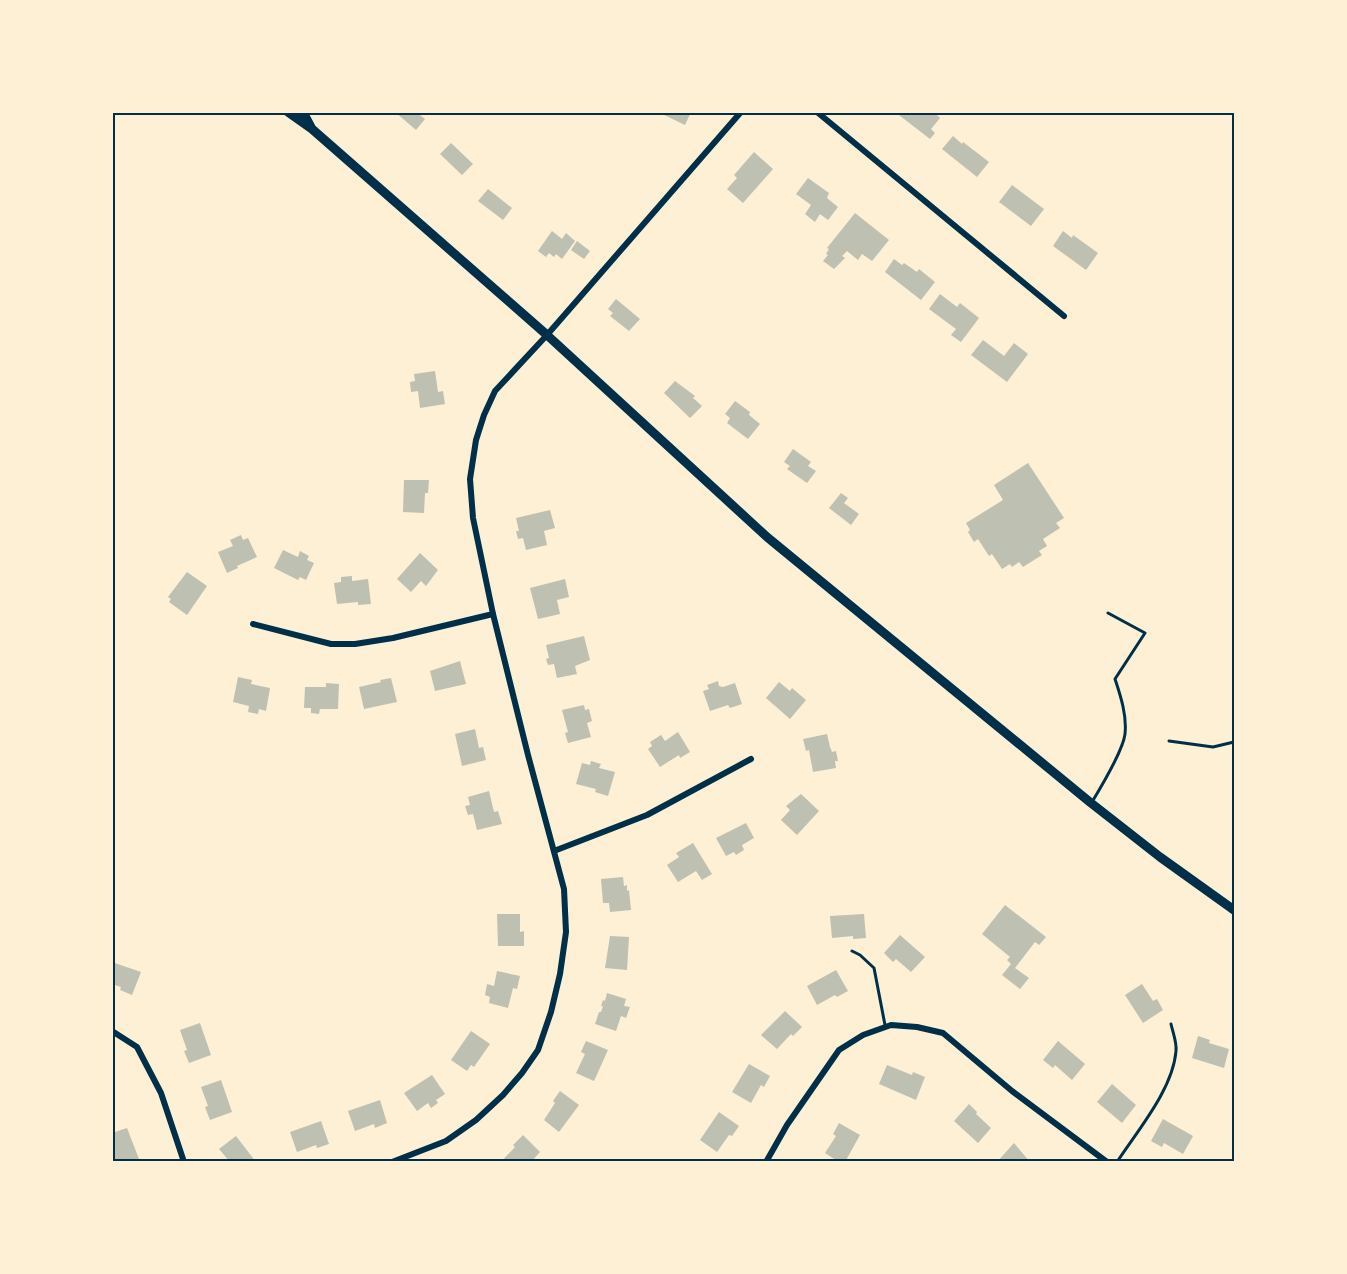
<svg xmlns="http://www.w3.org/2000/svg" width="1347" height="1274" viewBox="0 0 1347 1274" font-family="'DejaVu Sans',sans-serif">
  <style>
    .building { fill: #bec0b2 }
    .lines { fill: none; stroke-linecap: round; stroke-linejoin: round }
    .service { stroke: #003049; stroke-width: 3 }
    .minor { stroke: #003049; stroke-width: 6 }
    .primary { stroke: #003049; stroke-width: 9 }
    .neatline { fill: none; stroke: #003049; stroke-width: 2 }
  </style>
  <rect width="100%" height="100%" fill="#fdf0d5"/>
  <!-- building -->
  <g class="building">
    <path d="M395,112h21l9,7 -9,11z"/>
    <path d="M658,112h33l-6,13z"/>
    <path d="M901,112h33l6,6 -9,11 4,4 -5,6 -31,-24z"/>
    <path d="M953,136l9,8 1,-2 26,20 -12,15 -35,-28z"/>
    <path d="M451,143l22,21 -11,11 -22,-21z"/>
    <path d="M754,152l19,17 -30,34 -16,-14 10,-11 -3,-3z"/>
    <path d="M808,178l21,15 -2,5 11,9 -10,13 -8,-6 -5,8 -10,-8 6,-9 -15,-11z"/>
    <path d="M1012,185l32,24 -13,17 -32,-24z"/>
    <path d="M488,189l24,19 -9,12 -25,-19z"/>
    <path d="M855,213l34,27 -17,21 -10,-7 -4,6 -11,-9 -5,5 3,2 -11,11 -11,-8 5,-6 -2,-1 3,-5 -2,-1z"/>
    <path d="M552,231l10,8 4,-6 9,8 -13,18 -6,-5 -2,3 -5,-4 -3,4 -8,-6z"/>
    <path d="M1063,231l9,7 1,-3 25,18 -12,17 -33,-24z"/>
    <path d="M577,241l13,10 -6,8 -13,-9z"/>
    <path d="M894,259l8,6 2,-2 13,9 2,-3 16,13 -14,18 -36,-28z"/>
    <path d="M940,294l17,13 3,-4 19,15 -18,24 -10,-7 5,-6 -27,-20z"/>
    <path d="M616,299l24,20 -11,12 -19,-15 3,-3 -5,-4z"/>
    <path d="M983,340l21,16 10,-13 14,11 -21,28 -36,-27z"/>
    <path d="M435,371l3,21 5,-1 2,13 -25,4 -2,-17 -7,1 -1,-10 5,-1 -1,-7z"/>
    <path d="M675,381l20,15 -2,2 9,8 -12,12 -26,-25z"/>
    <path d="M735,401l15,11 -1,3 11,9 -12,15 -21,-16 3,-5 -5,-4z"/>
    <path d="M793,449l18,13 -3,4 8,5 -9,12 -20,-14 3,-3 -6,-4z"/>
    <path d="M1028,463l36,55 -8,5 4,5 -17,11 4,7 -8,5 3,4 -19,12 -4,-5 -7,5 -2,-3 -8,5 -10,-15 -3,2 -11,-17 -4,3 -6,-10 2,-2 -4,-7 37,-23 -9,-15z"/>
    <path d="M404,480h25l-1,13h-3l-1,20 -21,-1z"/>
    <path d="M841,493l7,5 -4,5 15,11 -8,11 -22,-17z"/>
    <path d="M550,510l5,18 -11,3 3,14 -21,5 -3,-12 -5,1 -2,-8h3l-3,-13z"/>
    <path d="M241,535l2,5 5,-2 9,19 -20,9 1,2 -11,5 -9,-21 15,-6 -3,-6z"/>
    <path d="M283,550l15,7 2,-6 9,5 -2,4 7,3 -8,17 -6,-3 -2,3 -24,-12z"/>
    <path d="M420,553l18,17 -12,16 -5,-5 -10,11 -14,-13z"/>
    <path d="M187,572l20,14 -20,29 -18,-13 2,-3 -3,-2z"/>
    <path d="M352,576v5l16,-2 3,25 -13,1v-3l-21,2 -3,-21 7,-1v-5z"/>
    <path d="M565,579l4,18 -12,3 3,14 -22,5 -8,-31z"/>
    <path d="M584,636l6,24 -15,6 2,8 -20,4 -3,-14 -6,1 -2,-6 3,-1 -3,-13z"/>
    <path d="M460,661l6,23 -31,7 -5,-20z"/>
    <path d="M238,677l14,3 -1,4 19,4 -4,23 -7,-2 -1,5 -10,-2 1,-6 -16,-4z"/>
    <path d="M391,678l6,24 -33,7 -5,-22 22,-5 -1,-2z"/>
    <path d="M718,681l1,5 4,1 12,-4 7,21 -12,4 -2,-3 -18,6 -7,-20 6,-2 -2,-4z"/>
    <path d="M779,682l11,9 2,-3 14,12 -16,19 -24,-21z"/>
    <path d="M326,683l13,1 -1,25h-18l-1,5 -8,-1v-5h-7l1,-21h21z"/>
    <path d="M584,705l1,5 4,-1 3,12 -5,2 4,14 -23,6 -3,-10 3,-1 -6,-22z"/>
    <path d="M475,729l4,19 4,-1 3,13 -24,6 -7,-32z"/>
    <path d="M678,732l12,20 -10,6 -1,-3 -19,12 -12,-18 4,-3 -2,-4 11,-7 4,6z"/>
    <path d="M827,734l3,13 2,5 4,-1 2,10h-3l1,7 -23,4 -4,-22 -3,1 -3,-12z"/>
    <path d="M591,761l10,3 -2,4 16,4 -7,24 -13,-4 1,-3 -20,-5 6,-21 8,2z"/>
    <path d="M489,791l5,21 4,-1 4,13 -25,6 -4,-16 -5,1 -3,-9 5,-1 -2,-8z"/>
    <path d="M801,794l18,17 -22,24 -16,-15 9,-10 -4,-4z"/>
    <path d="M746,823l8,15 -12,7 2,5 -8,5 -2,-3 -8,4 -10,-18z"/>
    <path d="M693,843l19,31 -10,6 -6,-9 -18,11 -11,-17 12,-8 -3,-4z"/>
    <path d="M623,877l1,9 3,-1v6l2,-1 2,20 -21,2 -1,-9h-6l-2,-24z"/>
    <path d="M1005,905l41,32 -7,8 -4,-3 -20,26 14,10 -9,11 -18,-14 9,-11 -4,-4 3,-3 -28,-23z"/>
    <path d="M497,914h23v18l4,-1v15h-26z"/>
    <path d="M864,914l2,24 -13,1v-3l-21,2 -2,-22z"/>
    <path d="M900,935l25,22 -14,15 -15,-13 -3,3 -9,-9z"/>
    <path d="M610,936l19,1 -2,33 -22,-2z"/>
    <path d="M112,962l29,10 -9,23 -12,-5 1,-3 -9,-3z"/>
    <path d="M836,970l12,21 -11,6 -2,-2 -18,10 -10,-19z"/>
    <path d="M497,971l23,5 -3,13 -4,-1 -5,20 -19,-5 1,-6 -5,-2 2,-11 7,2z"/>
    <path d="M1142,984l11,17 4,-2 6,11 -20,13 -18,-28z"/>
    <path d="M607,993l19,6 -2,7 6,1 -4,11 -5,-2 -5,15 -21,-7 4,-12h2l2,-6h-2l2,-6 2,1z"/>
    <path d="M785,1011l17,16 -9,9 -2,-2 -14,15 -16,-14z"/>
    <path d="M200,1023l11,32 -22,8 -5,-12 3,-1 -7,-20z"/>
    <path d="M471,1031l19,13 -16,23 -3,-2 -4,6 -16,-11z"/>
    <path d="M1198,1036l12,4 -1,3 20,6 -5,19 -32,-10z"/>
    <path d="M586,1041l22,9 -14,31 -18,-8 9,-19 -4,-2z"/>
    <path d="M1058,1041l27,23 -13,16 -17,-15 -2,3 -10,-8z"/>
    <path d="M749,1064l21,12 -6,11 -3,-2 -10,18 -19,-11z"/>
    <path d="M887,1065l25,10 1,-3 12,5 -9,23 -37,-16z"/>
    <path d="M432,1075l13,19 -9,6 2,3 -7,5 -3,-5 -11,8 -13,-18z"/>
    <path d="M221,1080l11,32 -22,8 -5,-13 3,-1 -7,-19z"/>
    <path d="M1112,1084l24,21 -14,18 -25,-21z"/>
    <path d="M560,1091l19,14 -20,27 -15,-12 11,-17 -2,-2z"/>
    <path d="M380,1100l7,23 -12,5 -1,-4 -19,7 -7,-20z"/>
    <path d="M969,1104l8,8 -1,2 15,14 -13,15 -24,-22z"/>
    <path d="M719,1112l20,14 -7,10 -3,-1 -12,17 -17,-12z"/>
    <path d="M1163,1119l30,17 -10,18 -19,-11 -2,4 -11,-6z"/>
    <path d="M321,1121l8,23 -12,4 -1,-3 -19,7 -7,-20z"/>
    <path d="M839,1123l21,12 -15,27h-6l-14,-9 11,-17 -3,-2z"/>
    <path d="M127,1128l12,31 -7,3h-17l-3,-7v-22z"/>
    <path d="M523,1135l17,17 -9,10h-30l14,-15 -2,-2z"/>
    <path d="M236,1136l20,26h-26l-11,-13z"/>
    <path d="M1014,1143l16,19h-33z"/>
  </g>
  <g class="lines">
    <!-- service -->
    <g class="service">
      <path d="M1169,741l44,6 21,-5"/>
      <path d="M1092,802c9,-15 31,-51 33,-68 2,-18 -4,-37 -10,-55l30,-46 -37,-20"/>
      <path d="M852,951l8,4 14,13 11,57"/>
      <path d="M1117,1162c21,-32 56,-73 59,-111 1,-8 -3,-18 -5,-27"/>
    </g>
    <!-- minor -->
    <g class="minor">
      <path d="M817,112l247,204"/>
      <path d="M253,624l78,20h24l38,-6 100,-24"/>
      <path d="M554,851l93,-36 104,-56"/>
      <path d="M112,1031l25,16 24,46 23,69"/>
      <path d="M392,1162l54,-21 30,-21 27,-25 19,-22 16,-23 13,-38 9,-38 6,-42 -2,-43 -36,-134 -35,-141 -20,-96 -3,-39 6,-39 8,-25 11,-24 52,-56 194,-223"/>
      <path d="M766,1162l21,-37 52,-75 24,-15 28,-10 26,2 26,6 69,58 95,71"/>
    </g>
    <!-- primary -->
    <g class="primary">
      <path d="M288,112l24,17 235,206 220,202 324,266 69,54 74,53"/>
      <path d="M303,112l8,15"/>
    </g>
  </g>
  <!-- border -->
  <rect width="1347" height="1274" fill="none" stroke="#fdf0d5" stroke-width="228"/>
  <rect x="114" y="114" width="1119" height="1046" class="neatline"/>
</svg>
